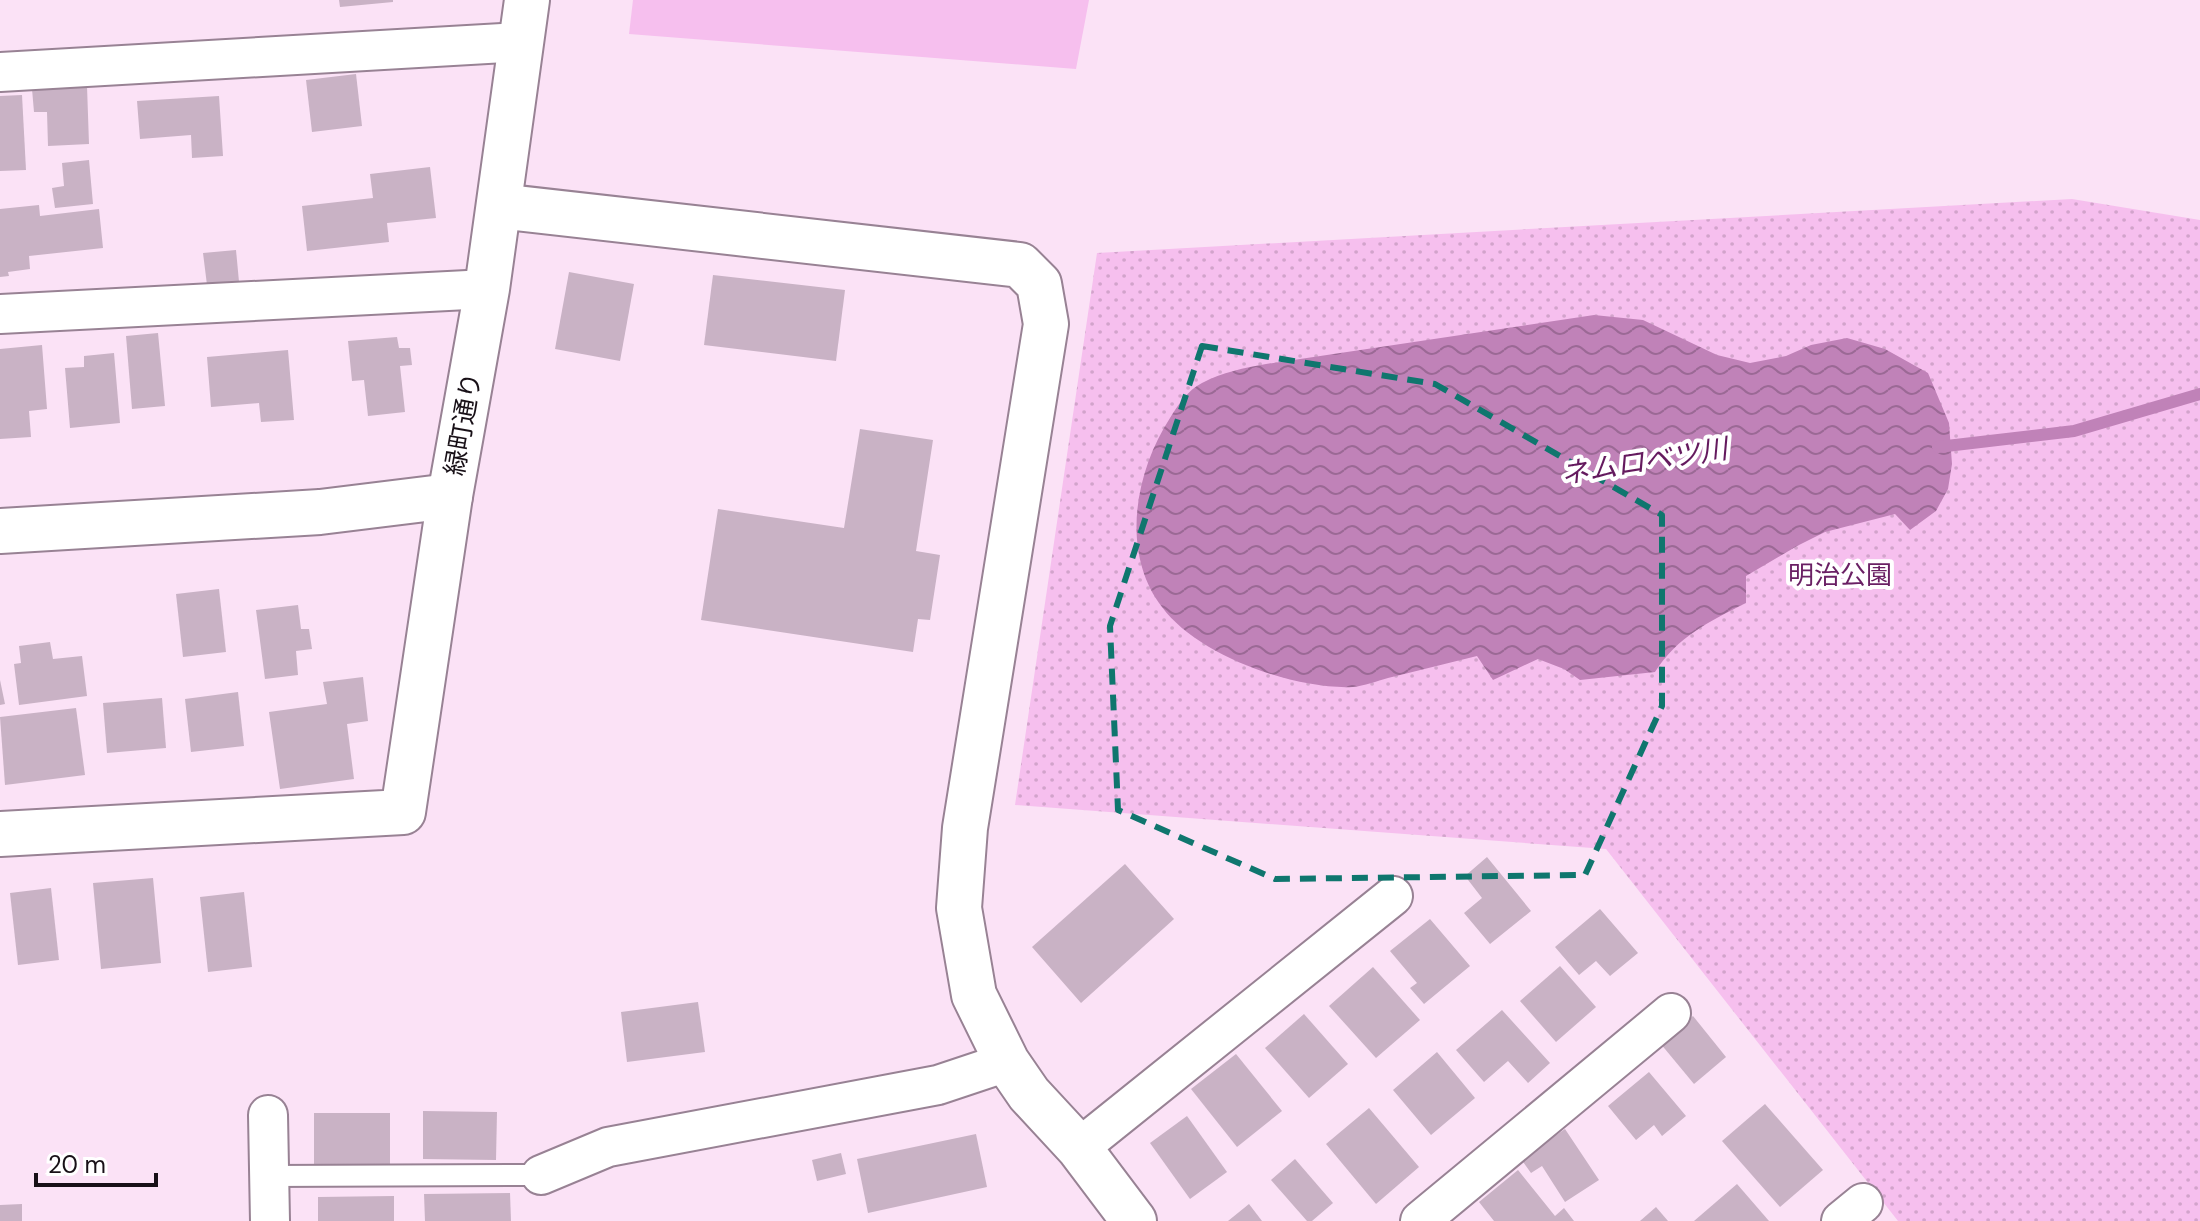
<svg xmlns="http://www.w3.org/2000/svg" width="2200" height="1221" viewBox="0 0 2200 1221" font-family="'DM Sans','Noto Sans JP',sans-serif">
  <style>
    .grass { fill: url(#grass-dots) }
    .pitch { fill: #f6bfee }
    .water { fill: url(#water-waves) }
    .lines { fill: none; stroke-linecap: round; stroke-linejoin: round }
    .stream { stroke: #c082b8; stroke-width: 12 }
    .building { fill: #c9b2c5 }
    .lane-casing { stroke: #988294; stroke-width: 24 }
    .street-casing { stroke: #988294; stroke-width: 42 }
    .secondary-casing { stroke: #988294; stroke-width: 48 }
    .lane { stroke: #fff; stroke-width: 20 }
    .street { stroke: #fff; stroke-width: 38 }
    .secondary { stroke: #fff; stroke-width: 44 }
    .marked { fill: none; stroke: #0f766e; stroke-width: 6; stroke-dasharray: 16 10; stroke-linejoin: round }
    .labels { text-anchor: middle; stroke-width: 8; stroke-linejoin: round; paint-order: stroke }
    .street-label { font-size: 26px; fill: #181017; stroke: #fff }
    .park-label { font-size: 26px; fill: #6a2064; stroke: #fff }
    .water-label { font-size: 28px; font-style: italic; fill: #641a5e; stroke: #fff }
  </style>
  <defs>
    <pattern id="grass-dots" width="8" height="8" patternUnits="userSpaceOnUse" patternTransform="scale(2)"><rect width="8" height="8" fill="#f6bfee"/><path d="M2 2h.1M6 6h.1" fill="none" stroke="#d2a3cb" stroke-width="1.8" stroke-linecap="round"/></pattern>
    <pattern id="water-waves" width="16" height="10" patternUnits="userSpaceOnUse" patternTransform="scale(2)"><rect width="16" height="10" fill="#c082b8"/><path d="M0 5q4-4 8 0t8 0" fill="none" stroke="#9b6995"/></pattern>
  </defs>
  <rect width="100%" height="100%" fill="#fbe2f6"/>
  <!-- grass -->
  <path class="grass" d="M2072,199l128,21v1001h-302l-292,-372 -591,-44 82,-552z"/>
  <!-- pitch -->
  <path class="pitch" d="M633,0h456l-13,69 -447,-35z"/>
  <!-- water -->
  <path class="water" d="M1594,315l49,5 74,35 33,8 36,-7 25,-11 36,-7 38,11 43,24 21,50 3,41 -4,25 -12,22 -26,19 -15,-16 -70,18 -28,14 -51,30v27c-36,18 -69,34 -91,69l-75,8 -16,-11 -26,-10 -45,21 -16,-24c-30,7 -59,15 -89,22 -11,3 -24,8 -35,9 -59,3 -156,-32 -191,-80 -42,-55 -27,-135 8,-189 8,-13 18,-28 32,-35 20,-11 43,-15 64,-19z"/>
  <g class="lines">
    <!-- stream -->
    <path class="stream" d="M1938,447l136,-16 126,-37"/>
  </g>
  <!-- building -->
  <g class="building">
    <path d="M339,0h54v2l-53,5z"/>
    <path d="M356,74l6,52 -50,6 -6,-52z"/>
    <path d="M87,86l2,58 -41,2 -1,-34h-13l-2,-23z"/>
    <path d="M22,95l4,75 -26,1v-75z"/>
    <path d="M219,96l4,60 -31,2 -1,-23 -51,4 -3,-38z"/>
    <path d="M89,160l4,44 -38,4 -3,-20 12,-2 -2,-23z"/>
    <path d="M430,167l6,51 -49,5 2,19 -82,9 -5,-45 71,-8 -3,-24z"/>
    <path d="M39,205l1,11 59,-7 4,39 -74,8 1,13 -22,3 1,4 -9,1v-68z"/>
    <path d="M236,250l3,32 -32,3 -4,-32z"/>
    <path d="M569,272l65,12 -14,77 -65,-12z"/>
    <path d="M713,275l132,15 -9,71 -132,-16z"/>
    <path d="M158,333l7,73 -33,3 -6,-73z"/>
    <path d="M397,337l2,11h11l2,17 -12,1 5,46 -37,4 -4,-36 -12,1 -4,-40z"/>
    <path d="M42,345l5,64 -18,2 2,26 -31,2v-90z"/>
    <path d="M288,350l6,70 -33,2 -2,-19 -48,4 -4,-50z"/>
    <path d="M114,353l6,70 -50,5 -5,-60 19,-1v-11z"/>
    <path d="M860,429l73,11 -17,111 24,4 -10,65 -12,-1 -5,33 -212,-32 17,-111 126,19z"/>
    <path d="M219,589l7,63 -43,5 -7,-63z"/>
    <path d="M298,605l3,24h8l3,20 -16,2 2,24 -33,4 -9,-69z"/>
    <path d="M50,642l3,17 29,-3 5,40 -68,9 -5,-41 7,-1 -2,-17z"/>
    <path d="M363,677l5,44 -21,3 7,55 -74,10 -11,-77 58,-8 -4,-22z"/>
    <path d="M0,680l5,24 -5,1z"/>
    <path d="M238,692l6,54 -53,6 -6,-53z"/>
    <path d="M162,698l4,50 -59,5 -4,-50z"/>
    <path d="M76,708l9,67 -80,10 -5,-68z"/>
    <path d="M1487,857l44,54 -41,33 -26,-31 18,-15 -17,-22z"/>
    <path d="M1125,864l49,55 -93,84 -49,-56z"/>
    <path d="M153,878l8,85 -60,6 -8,-86z"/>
    <path d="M51,888l8,72 -41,5 -8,-72z"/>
    <path d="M244,892l8,75 -44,5 -8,-75z"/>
    <path d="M1600,909l38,44 -28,23 -14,-15 -17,14 -24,-28z"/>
    <path d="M1430,919l40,47 -46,38 -14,-16 7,-5 -27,-32z"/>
    <path d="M1560,966l36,41 -40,35 -36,-41z"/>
    <path d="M1373,967l47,53 -44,38 -47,-52z"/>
    <path d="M698,1002l7,50 -78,10 -6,-50z"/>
    <path d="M1502,1010l48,53 -22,20 -20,-22 -24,21 -28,-32z"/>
    <path d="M1304,1014l44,50 -39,34 -44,-50z"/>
    <path d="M1693,1016l33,41 -32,27 -34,-41z"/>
    <path d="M1437,1052l38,46 -44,37 -38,-45z"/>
    <path d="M1236,1054l46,57 -45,36 -46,-58z"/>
    <path d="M1649,1072l37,44 -24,20 -8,-11 -18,15 -28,-34z"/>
    <path d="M1765,1104l58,66 -43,37 -58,-66z"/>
    <path d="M1369,1108l50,59 -43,37 -50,-60z"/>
    <path d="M423,1111l74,1 -1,48 -73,-1z"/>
    <rect x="314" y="1113" width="76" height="53"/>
    <path d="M1187,1116l40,56 -37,27 -40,-56z"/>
    <path d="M1565,1129l34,51 -34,22 -23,-36 -11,7 -10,-14z"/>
    <path d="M976,1134l11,53 -119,26 -11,-54z"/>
    <path d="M841,1153l5,21 -29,7 -5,-21z"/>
    <path d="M1295,1159l38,44 -21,18h-5l-36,-41z"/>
    <path d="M1518,1170l37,46 9,-8 10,13h-80l-15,-19z"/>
    <path d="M1737,1184l32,37h-75z"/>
    <path d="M510,1193l1,28h-86l-1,-27z"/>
    <path d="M394,1196v25h-76v-24z"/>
    <path d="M22,1204v17h-22v-16z"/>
    <path d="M1249,1204l13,17h-34z"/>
    <path d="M1656,1207l12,14h-28z"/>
  </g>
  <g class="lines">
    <defs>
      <path id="lane" d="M270,1176l271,-1"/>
      <g id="street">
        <path d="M0,72l521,-30"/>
        <path d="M0,314l487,-25"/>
        <path d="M268,1115l2,106"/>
        <path d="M1079,1148l314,-252"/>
        <path d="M541,1175l67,-28 330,-62 69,-23"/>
        <path d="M1420,1221l251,-208"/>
        <path d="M1841,1221l22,-18"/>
      </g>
      <g id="secondary">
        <path d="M499,206l521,59 19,19 7,40 -81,504 -6,80 15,87 33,67 22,32 50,54 55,73"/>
        <path d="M0,531l320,-19 130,-16"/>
        <path d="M0,834l403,-22 47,-316 37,-207 40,-289"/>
      </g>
    </defs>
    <!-- lane casing -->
    <use href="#lane" class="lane-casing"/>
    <!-- street casing -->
    <use href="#street" class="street-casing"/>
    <!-- secondary casing -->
    <use href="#secondary" class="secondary-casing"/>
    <!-- lane -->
    <use href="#lane" class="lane"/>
    <!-- street -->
    <use href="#street" class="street"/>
    <!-- secondary -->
    <use href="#secondary" class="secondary"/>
  </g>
  <!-- marked area -->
  <path class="marked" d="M1202,346l233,38 227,131v191l-77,169 -310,4 -157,-69 -8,-184z"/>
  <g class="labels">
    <!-- street labels -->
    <g class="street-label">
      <text transform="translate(463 424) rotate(-80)" y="9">緑町通り</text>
    </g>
    <!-- park labels -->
    <g class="park-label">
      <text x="1840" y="584">明治公園</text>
    </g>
    <!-- water labels -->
    <g class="water-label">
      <text transform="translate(1644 461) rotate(-9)" y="10">ネムロベツ川</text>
    </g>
  </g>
  <!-- scale -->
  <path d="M36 1173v12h120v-12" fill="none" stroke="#181017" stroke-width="4"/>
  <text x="48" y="1173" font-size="24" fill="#181017" stroke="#ffffff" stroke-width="6" paint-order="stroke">20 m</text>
</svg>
